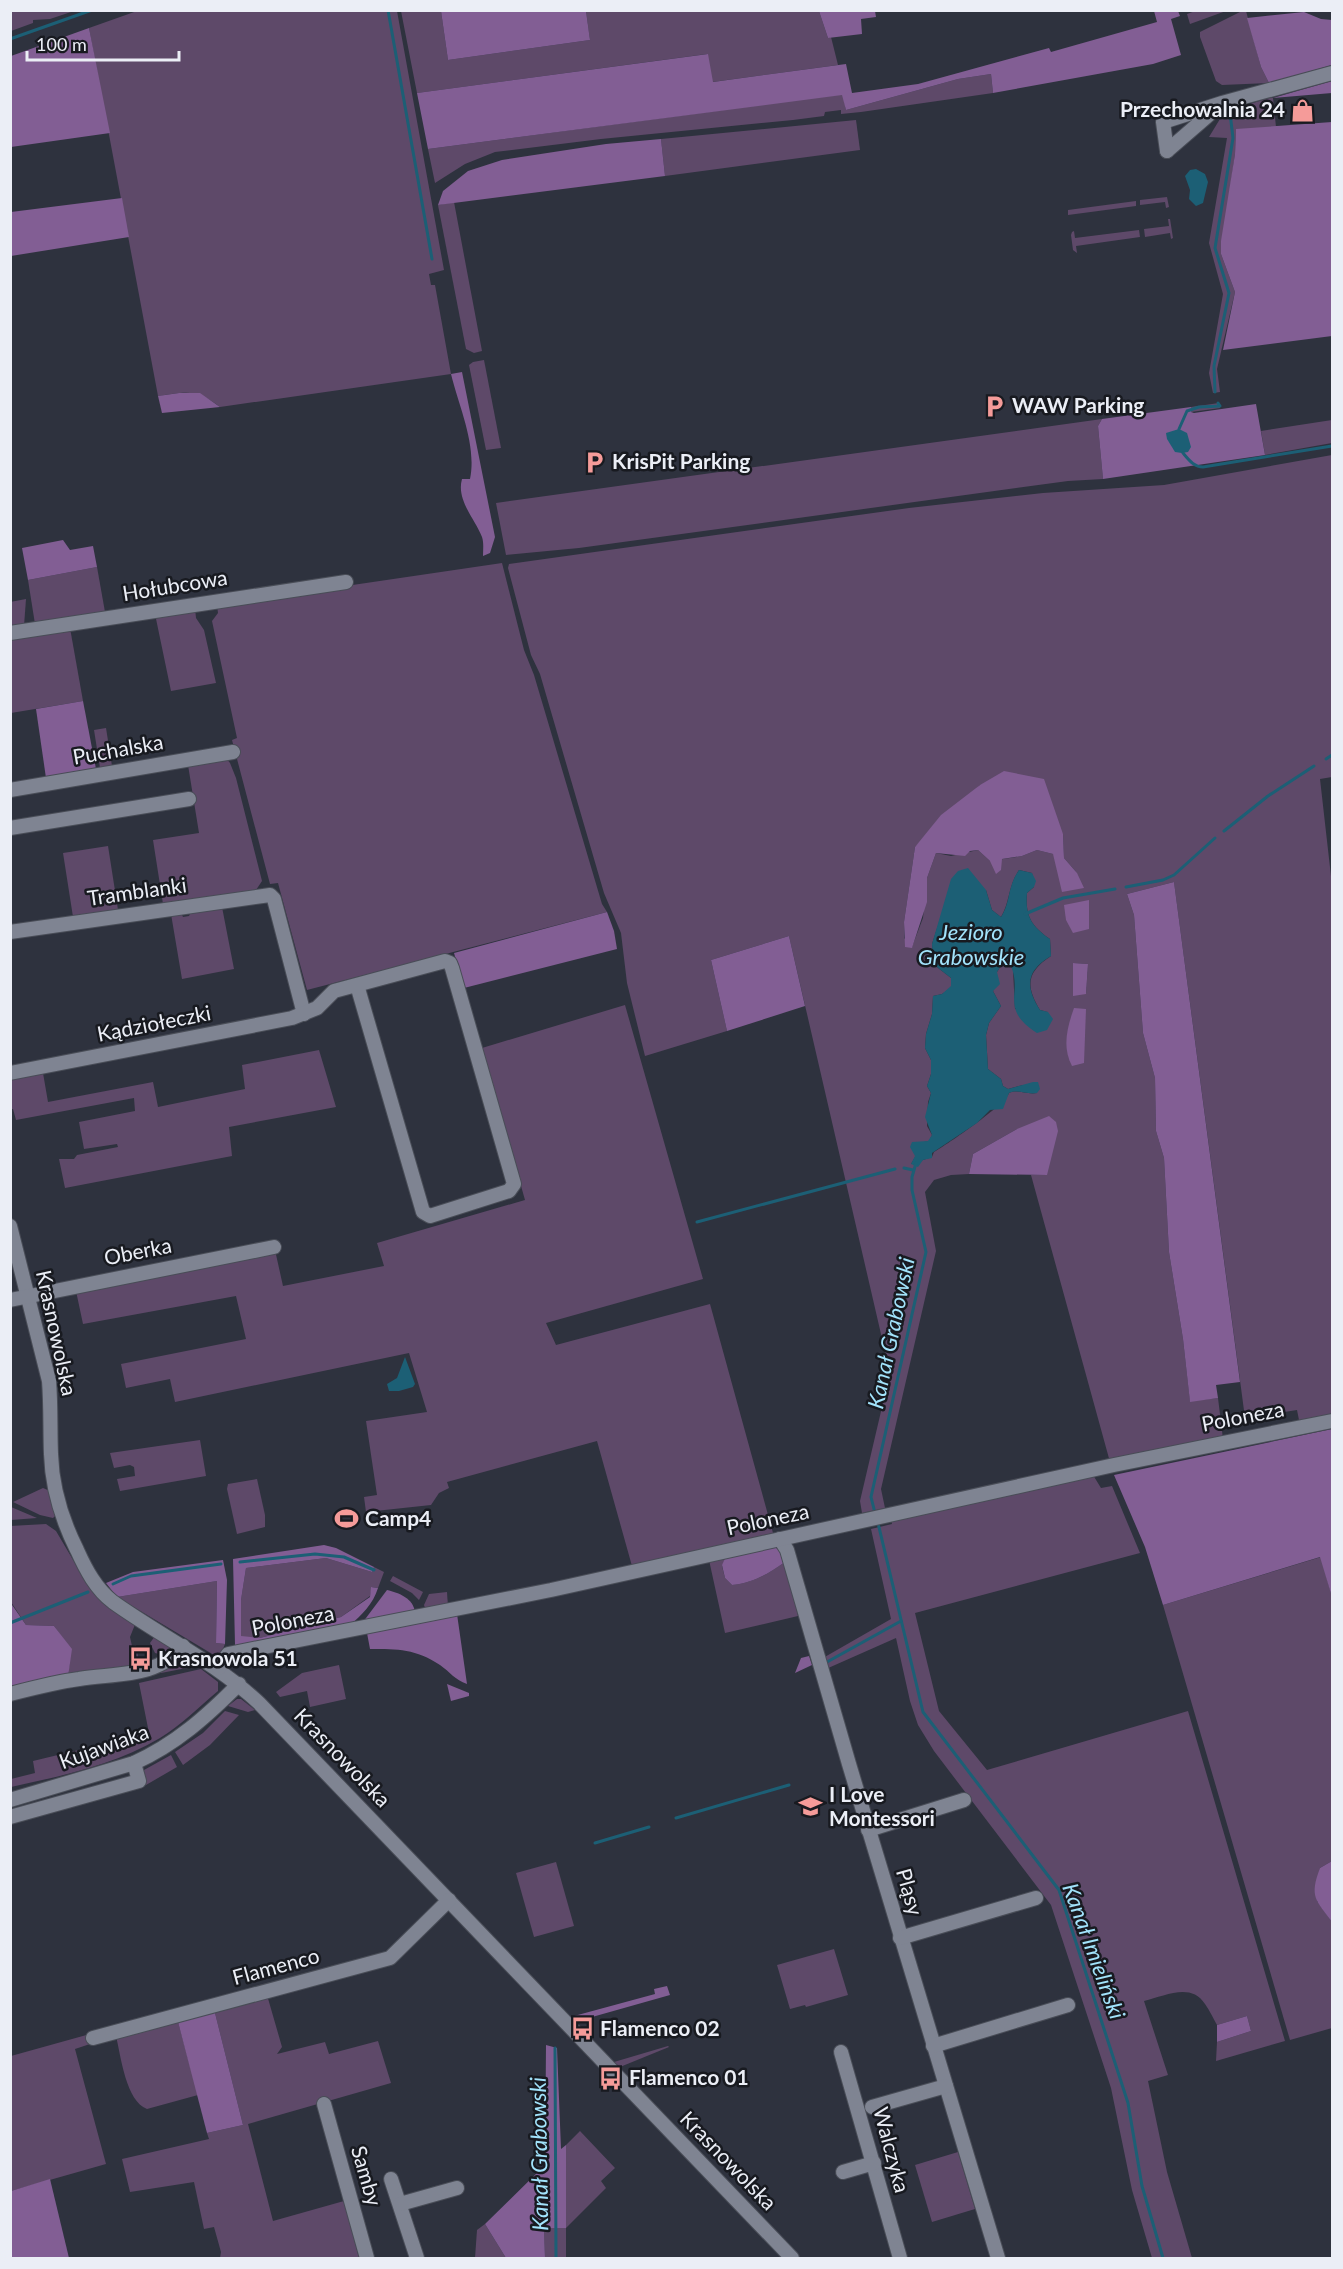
<svg xmlns="http://www.w3.org/2000/svg" width="1343" height="2269" viewBox="0 0 1343 2269" font-family="Lato,sans-serif">
  <style>
    .green { fill: #5e4969; fill-rule: evenodd }
    .forest { fill: #825e94 }
    .water { fill: #1c5f75 }
    .lines { fill: none; stroke-linecap: round; stroke-linejoin: round }
    .stream { stroke: #1c5f75; stroke-width: 3 }
    .minor-casing { stroke: #494d57; stroke-width: 16 }
    .minor { stroke: #7f8492; stroke-width: 14 }
    .labels { text-anchor: middle; stroke-width: 5; stroke-linejoin: round; paint-order: stroke }
    .poi-label { font-size: 21px; font-weight: bold; fill: #ebeef6; stroke: #181a20; text-anchor: start }
    .street-label { font-size: 21px; fill: #ebeef6; stroke: #181a20 }
    .water-label { font-size: 22px; font-style: italic; fill: #a2e3fb; stroke: #181a20 }
  </style>
  <rect width="100%" height="100%" fill="#2e323e"/>
  <!-- green -->
  <g class="green">
    <path d="M11,10h63v1l-24,8 -17,1v3l-22,8z"/>
    <path d="M1198,10h28v1l-36,13 -3,-10z"/>
    <path d="M137,11h260l47,259 -15,4 2,11h4l16,89 -231,33c-24,-19 -34,-15 -62,-11l-69,-368z"/>
    <path d="M401,11h40l7,49 142,-20 -4,-29h233l9,27 3,-1 7,28 -126,17 -5,-28 -290,39z"/>
    <path d="M1242,11h4l15,56 8,16 -47,2 -6,-4 -16,-44v-5z"/>
    <path d="M991,74l2,19 -132,19 -20,2v-4l-16,2 -1,4 -31,4 -192,19 -106,13 -30,12 -30,19 -7,-34 415,-55 3,16 112,-31z"/>
    <path d="M1269,98h4l3,29 -40,3 -1,24 -14,100 14,38 -18,77 3,23 -7,1 -4,-20 14,-79 -14,-51 18,-105 -18,-1 14,-23 4,-3z"/>
    <path d="M856,120l4,30 -195,26 -4,-37z"/>
    <path d="M1167,197l2,10 -3,1 -1,-6 -25,3v-5z"/>
    <path d="M1136,201v5l-68,9v-5z"/>
    <path d="M454,202l28,149 -8,2 -8,-4 -28,-144z"/>
    <path d="M1168,219h2l3,19 -2,1 -1,-6 -25,4 -1,-8 25,-3z"/>
    <path d="M1139,230l1,7 -64,9 1,7 -4,-3 -2,-15 1,-3 2,-1 1,7z"/>
    <path d="M484,360l17,88 -15,2 -17,-85 4,-3z"/>
    <path d="M1219,403l1,5 -29,4v-5z"/>
    <path d="M1102,419l-4,7 5,53 -35,2 -489,67 -73,7 -10,-52z"/>
    <path d="M1332,420v23l-67,12 -4,-24z"/>
    <path d="M1332,455v322l-12,2 12,106v529l-33,6 -2,-10 -52,8 -71,-536 -47,12 7,21 9,118 12,45 1,53 8,27 5,94 14,87 7,62 28,-3 5,41 -113,23 -79,-287h16l-30,-46 -44,25 -4,20 -18,1 -17,5 -9,12 11,59 -55,238 4,19 -23,5 -2,-12 30,-128 -101,-437 -78,24 16,71 -82,25 -18,-73 -6,-50 -17,-40 -64,-219 -9,-19 -23,-87 1,-4 400,-56 134,-15 121,-8zM980,785l83,49 1,24 13,15 -24,-19 -16,-4 -15,6 -32,5 -12,-11 -27,6 -15,-3 -9,25 -4,40 -11,29 -8,-9v-16l11,-75zM1019,870l13,3 2,14 -7,6c-2,24 5,33 23,46l1,17c-24,16 -26,29 -11,54l8,2 -33,-3 -2,-39 -3,-6h-8l-5,8 -4,19 8,15 -12,17 -3,12 2,34 13,10 2,7 5,3 15,-4 14,8c-10,2 -19,-4 -28,0 -4,12 -61,51 -75,59l-2,5 -21,7 13,-22 5,-1 3,-6 -5,-9 1,-24 3,-9 -4,-7 4,-12v-14l-6,-12 1,-14 6,-20 1,-18 9,-2 10,-7 -1,-9 -18,-14 -1,-20 10,-31 44,-23 6,20 9,7c9,-15 7,-31 18,-47zM1073,963l15,1 -2,30z"/>
    <path d="M502,563l22,87 10,25 68,229 5,8 -300,78 -29,-107 -8,1 -38,-144 5,-2 -25,-117 6,-8 -1,-8z"/>
    <path d="M97,567l8,45 -70,12 -7,-44z"/>
    <path d="M26,599l-2,27 -13,3 -1,-27z"/>
    <path d="M195,608l1,10 8,12 12,53 -45,8 -16,-77z"/>
    <path d="M70,628l13,73 -72,12v-76z"/>
    <path d="M106,728l6,38 -12,2 -6,-38z"/>
    <path d="M226,758l4,5 6,15 26,103 -6,9 -93,14 -10,-64 46,-7 -11,-68z"/>
    <path d="M108,846l10,64 -45,7 -10,-64z"/>
    <path d="M222,907l12,62 -52,10 -11,-65 10,-1 2,4 6,-1 2,-4z"/>
    <path d="M625,1005l78,274 -157,44 10,22 154,-41 63,229 -141,33 -35,-125 -150,41 2,6 -10,5 -8,12 -65,7 -2,-15 13,-2 -11,-74 61,-9 -18,-59 -234,49 -5,-23 -44,9 -5,-24 125,-25 -10,-43 -153,28 -7,-33 199,-41 8,36 101,-20 -7,-23 148,-43 -43,-152z"/>
    <path d="M319,1050l17,57 -107,20 3,29 -167,32 -6,-29h15l3,-4 41,-8 -1,-3 -33,5 -5,-27 56,-11 -1,-13 -118,22 -3,-11h-2v-30l32,-6 5,29 105,-20 5,25 87,-18 -3,-24z"/>
    <path d="M200,1440l6,36 -86,15 -3,-12 18,-3 -1,-9 -4,-2 -16,3 -4,-15z"/>
    <path d="M1093,1475l8,13 11,-2 28,67 -225,60 24,98 48,59 201,-59 97,330 -69,20 1,-19 34,-11 -4,-15 -30,9c-4,-7 -7,-14 -12,-21 -14,-22 -40,-8 -61,-3l24,74 -20,6 19,91 25,86h-40l-20,-68 -21,-102 -60,-183 -117,-154 -16,-26 -8,-24 -14,-63 -70,31 -3,-11 68,-39 -20,-90 21,-5 -1,-5z"/>
    <path d="M257,1479l8,36v12l-28,7 -10,-45 1,-5z"/>
    <path d="M43,1488l7,3 5,25 -2,2 -13,-3 -27,-13z"/>
    <path d="M11,1507l26,11 -26,2z"/>
    <path d="M46,1524l10,7 33,56 47,35 -6,15 2,9 4,-1 4,23 -72,9 3,-28 -17,-23 -28,-1 -15,-23 -1,-76z"/>
    <path d="M726,1556l-4,10 3,12 7,7c21,-2 36,-11 53,-23l13,54 -73,17 -16,-73z"/>
    <path d="M1321,1557l11,40v264l-12,7 -3,33 15,21v106l-42,12 -127,-435z"/>
    <path d="M326,1558l46,14 2,-5 10,5 -6,16 -6,-1 -2,9 -29,21 -81,21 -19,-1v-37l5,-32z"/>
    <path d="M393,1576l30,16 -4,8 -7,-7 -22,-12z"/>
    <path d="M217,1581l-1,62 9,1 -5,12 -6,-1 -97,-58z"/>
    <path d="M447,1592l1,15 -22,4 -2,-6 5,-11z"/>
    <path d="M155,1636l18,13 -10,6 -8,-2 -5,-10z"/>
    <path d="M183,1655h5l-5,6 4,4 7,-5 8,5 -41,8 -1,-3z"/>
    <path d="M339,1665l7,34 -36,8 -3,-16 -27,6 -4,-5 26,-19z"/>
    <path d="M201,1669l17,13v9c-19,16 -37,34 -58,47 -45,27 -99,38 -149,49v-8l24,-6 -2,-12 116,-28 -10,-50z"/>
    <path d="M237,1699h4l14,11 -7,2 -20,-6z"/>
    <path d="M225,1711l14,4 -29,30 -27,20 -8,-13 28,-19z"/>
    <path d="M171,1755l6,12 -31,18 -3,-12 1,-3z"/>
    <path d="M556,1862l18,64 -40,11 -18,-64z"/>
    <path d="M834,1949l14,46 -42,12 -1,-2 -15,4 -13,-44z"/>
    <path d="M267,1995l15,52 -5,7 48,-12 4,12 49,-13 13,42 -143,41 25,97 71,-20 15,57h-139l1,-6 -7,-25 -10,2 -10,-47 -64,10 -8,-33 87,-20 -2,-6 36,-8 -29,-116z"/>
    <path d="M177,2018l21,77 -51,14c-21,-8 -26,-52 -31,-73z"/>
    <path d="M90,2034l3,9 -18,6 31,115 -95,27v-135z"/>
    <path d="M668,2046l1,1 -49,20 -6,-5z"/>
    <path d="M580,2131l35,37 -14,13 5,7 -40,40v30h-21l-1,-30 22,-1v-82z"/>
    <path d="M958,2152l17,57 -43,13 -17,-57z"/>
    <path d="M485,2224l21,34h-31l2,-28z"/>
  </g>
  <!-- forest -->
  <g class="forest">
    <path d="M441,11h145l4,29 -142,20z"/>
    <path d="M819,11h56l1,6 -15,2 1,15 -34,4z"/>
    <path d="M1154,11h24l2,5 -9,3 10,36 -28,9 -160,29 -2,-19 -33,5 -112,31 -4,-15 -414,54 -11,-56 291,-39 5,28 133,-18 6,29 66,-9 131,-36 2,4 106,-30z"/>
    <path d="M1304,12l17,7 11,1v45l-63,18 -8,-16 -14,-49z"/>
    <path d="M89,28l21,105 -99,14v-91z"/>
    <path d="M1332,81v12l-59,5z"/>
    <path d="M1332,122v214l-109,14 12,-58 -14,-38v-13l14,-87 1,-25z"/>
    <path d="M661,139l4,37 -227,29 5,-14 25,-20 34,-11 104,-16z"/>
    <path d="M122,198l7,39 -118,19v-44z"/>
    <path d="M462,372l33,165 -5,16 -7,3c0,-6 1,-13 -1,-19 -7,-18 -26,-37 -20,-58h8c7,-34 -11,-72 -19,-105z"/>
    <path d="M179,393h21l20,14 -58,6 -4,-17z"/>
    <path d="M1256,404l9,51 -162,24 -5,-53 4,-7 89,-12v5l3,1z"/>
    <path d="M63,540l7,10 23,-4 4,21 -69,13 -6,-32z"/>
    <path d="M83,701l13,68 -50,9 -10,-69z"/>
    <path d="M1004,771l40,8 19,55 1,24 13,15 7,15 -22,4 -9,-38 -16,-4 -15,6 -20,3 -1,11 -5,4 -6,-13 -12,-11 -8,1 -5,5 -29,-3 -9,25v24l-15,46 -7,-1 -1,-25 11,-75 26,-32 39,-30z"/>
    <path d="M1174,882l66,500 -24,3 2,13 -28,4 -7,-63 -14,-87 -5,-94 -8,-27 -1,-53 -12,-45 -9,-118 -7,-21z"/>
    <path d="M1089,900v29l-16,4 -7,-13 -2,-15z"/>
    <path d="M607,912l7,19 3,18 -153,39 -10,-35z"/>
    <path d="M789,936l16,70 -78,25 -16,-71z"/>
    <path d="M1073,963l15,1 -2,30 -13,2z"/>
    <path d="M1074,1008l12,1 -2,54 -12,3c-10,-19 -5,-38 2,-58z"/>
    <path d="M1049,1116l7,6 2,9 -11,44 -78,-1 4,-20 44,-25z"/>
    <path d="M1332,1429v168l-12,-40 -157,48 -18,-58 -31,-72z"/>
    <path d="M324,1545l12,3 38,19 -2,5 -46,-14 -80,10 -5,32v36l19,2 81,-21 29,-20 1,-10 7,1c-5,16 -16,27 -28,37l-107,21 -8,-1 -2,-86z"/>
    <path d="M770,1547l11,2 4,13c-17,12 -32,21 -53,23l-7,-7 -3,-13 4,-9z"/>
    <path d="M223,1560l4,20 -2,64 -9,-1 1,-62 -100,16 -11,-14 27,-11z"/>
    <path d="M387,1590c12,3 26,8 28,22l-52,10z"/>
    <path d="M10,1602l16,23 28,1 18,23 -4,28 -57,12z"/>
    <path d="M457,1614l10,70c-12,-4 -17,-12 -27,-19 -24,-16 -42,-16 -70,-16l-3,-16z"/>
    <path d="M809,1656l3,9 -17,8 6,-15z"/>
    <path d="M447,1684l22,9v3l-18,5z"/>
    <path d="M1332,1861v61c-16,-22 -23,-25 -12,-54z"/>
    <path d="M667,1986l3,9 -92,26 -4,-5 81,-22 -1,-5z"/>
    <path d="M214,2009l29,116 -36,8 -30,-115z"/>
    <path d="M1247,2016l4,15 -34,11v-17z"/>
    <path d="M546,2045l11,3 4,101 5,-4v83h-22l1,30h-39l-21,-34 60,-59z"/>
    <path d="M50,2179l19,79h-58v-67z"/>
  </g>
  <!-- water -->
  <g class="water">
    <path d="M1196,169l9,5 3,8 -5,21 -7,3 -7,-7 1,-9 -5,-14 5,-6z"/>
    <path d="M1179,429l8,4 4,14 -3,5 -6,1 -7,-1 -8,-13 -1,-6z"/>
    <path d="M968,868l18,22 6,20 9,7c10,-15 6,-30 18,-47l13,3 4,8 -2,6 -7,6c-2,24 5,33 23,46l1,17c-25,15 -26,30 -11,54l8,2 5,7 -6,11 -10,3c-39,-25 -13,-40 -27,-69h-8l-5,8 3,12 -7,7 8,15 -12,17 -3,12 2,34 13,10 2,7 5,3 25,-7h5l2,7 -3,4c-10,2 -19,-4 -28,0l-6,16 -13,1 -13,13 -45,30v5l-9,2 -5,7 -7,-3 4,-8 -5,-9 2,-5 16,-1 4,-6 -7,-18 6,-24 -4,-7 4,-12v-14l-6,-12 1,-14 6,-20 1,-18 9,-2 9,-8v-8l-18,-14 -1,-20 19,-65 7,-8z"/>
    <path d="M405,1357l10,27 -2,3 -14,4h-10l-2,-7 10,-6z"/>
  </g>
  <g class="lines">
    <!-- stream -->
    <g class="stream">
      <path d="M388,10l44,249"/>
      <path d="M10,39l82,-29"/>
      <path d="M1215,392l-1,-26 15,-73 -14,-45 18,-110 -3,-25"/>
      <path d="M1179,429l8,-18 12,-4 21,-1 -2,-3"/>
      <path d="M1183,453c6,7 11,14 20,14l129,-21"/>
      <path d="M1326,759l6,-4"/>
      <path d="M1224,831l44,-35 46,-30"/>
      <path d="M1126,887l37,-7 11,-5 41,-37"/>
      <path d="M1025,914l38,-16 52,-9"/>
      <path d="M904,1168l9,2"/>
      <path d="M697,1222l198,-53"/>
      <path d="M875,1513l-4,-16 55,-245 -14,-62v-13l4,-14"/>
      <path d="M878,1523l45,189 136,178 69,213 14,83 21,72"/>
      <path d="M240,1562l75,-8 29,3 30,13"/>
      <path d="M113,1584l18,-8 90,-12"/>
      <path d="M10,1623l78,-31"/>
      <path d="M827,1662l74,-41"/>
      <path d="M676,1818l113,-33"/>
      <path d="M595,1843l54,-16"/>
      <path d="M555,2048l1,210"/>
    </g>
    <defs>
      <g id="minor">
        <path d="M1167,151l-4,-29 59,-19 110,-30"/>
        <path d="M1167,151l52,-45"/>
        <path d="M10,633l336,-51"/>
        <path d="M10,790l223,-38"/>
        <path d="M10,828l179,-29"/>
        <path d="M10,932l260,-37 4,4 30,115"/>
        <path d="M10,1073l282,-55 25,-10 17,-17 111,-30 5,2 2,5 62,216 -5,7 -79,25 -7,-4 -66,-227"/>
        <path d="M10,1226l39,155c2,25 1,49 2,73 1,35 11,66 26,96 9,20 19,39 36,52 49,35 102,60 146,101l533,555"/>
        <path d="M10,1300l264,-53"/>
        <path d="M780,1539l7,11 62,214 149,494"/>
        <path d="M219,1668l9,-14 323,-64 563,-125 218,-44"/>
        <path d="M10,1694c23,-6 46,-12 69,-15 36,-6 79,-1 104,-33"/>
        <path d="M10,1800l124,-37c42,-19 73,-47 105,-79"/>
        <path d="M10,1817l129,-36 -5,-18"/>
        <path d="M868,1830l96,-30"/>
        <path d="M900,1938l136,-40"/>
        <path d="M93,2038l297,-80 59,-58"/>
        <path d="M933,2046l135,-41"/>
        <path d="M841,2052l59,206"/>
        <path d="M324,2104l43,154"/>
        <path d="M872,2107l74,-21"/>
        <path d="M843,2172l31,-9"/>
        <path d="M391,2179l26,79"/>
        <path d="M400,2204l57,-16"/>
      </g>
    </defs>
    <!-- minor casing -->
    <use href="#minor" class="minor-casing"/>
    <!-- minor -->
    <use href="#minor" class="minor"/>
  </g>
  <!-- icons -->
  <defs>
    <symbol id="shop-bare" viewBox="-9 -9 18 18"><path d="M-5-2.5h2.3a2.7 3.5 0 0 1 5.4 0H5L5.5 6h-11ZM-1.5-2.5h3a1.5 2.3 0 0 0-3 0Z" fill="#f59b99" stroke="#181a20" stroke-width="2.5" paint-order="stroke"/></symbol>
    <symbol id="parking-bare" viewBox="-9 -9 18 18"><path d="M-3.5-5.5H1a3.5 3.5 0 0 1 0 7H-1V5.5H-3.5ZM-1-3.4V-.6H.8a1.4 1.4 0 0 0 0-2.8Z" fill="#f59b99" stroke="#181a20" stroke-width="2.5" paint-order="stroke"/></symbol>
    <symbol id="stadium-bare" viewBox="-9 -9 18 18"><path d="M0-5a6.5 5 0 1 0 0 10a6.5 5 0 1 0 0-10ZM-3.5-1.8h7v3.6h-7Z" fill="#f59b99" stroke="#181a20" stroke-width="2.5" paint-order="stroke"/></symbol>
    <symbol id="bus-bare" viewBox="-9 -9 18 18"><path d="M-5-6H5V4H4V6H2V4H-2V6H-4V4H-5ZM-3.5-4V0h7V-4ZM-3.5 1.2v1.5H-2V1.2ZM2 1.2v1.5H3.5V1.2Z" fill="#f59b99" stroke="#181a20" stroke-width="2.5" paint-order="stroke"/></symbol>
    <symbol id="school-bare" viewBox="-9 -9 18 18"><path d="M0-5L7-2L0 1L-7-2ZM-4 1L0 2.5L4 1V4Q0 6-4 4Z" fill="#f59b99" stroke="#181a20" stroke-width="2.5" paint-order="stroke"/></symbol>
  </defs>
  <g fill-rule="evenodd">
    <use href="#shop-bare" x="1286" y="94" width="33" height="33"/>
    <use href="#parking-bare" x="978" y="390" width="33" height="33"/>
    <use href="#parking-bare" x="578" y="446" width="33" height="33"/>
    <use href="#stadium-bare" x="330" y="1502" width="33" height="33"/>
    <use href="#bus-bare" x="124" y="1642" width="33" height="33"/>
    <use href="#school-bare" x="794" y="1790" width="33" height="33"/>
    <use href="#bus-bare" x="566" y="2012" width="33" height="33"/>
    <use href="#bus-bare" x="594" y="2062" width="33" height="33"/>
  </g>
  <g class="labels">
    <!-- poi labels -->
    <g class="poi-label">
      <text x="1285" y="117" text-anchor="end">Przechowalnia 24</text>
      <text x="1012" y="413">WAW Parking</text>
      <text x="612" y="469">KrisPit Parking</text>
      <text x="365" y="1526">Camp4</text>
      <text x="158" y="1666">Krasnowola 51</text>
      <text x="829" y="1802">I Love<tspan x="829" dy="24">Montessori</tspan></text>
      <text x="600" y="2036">Flamenco 02</text>
      <text x="629" y="2085">Flamenco 01</text>
    </g>
    <!-- street labels -->
    <g class="street-label">
      <text transform="translate(175 586) rotate(-9)" y="7">Hołubcowa</text>
      <text transform="translate(118 750) rotate(-10)" y="7">Puchalska</text>
      <text transform="translate(137 892) rotate(-8)" y="7">Tramblanki</text>
      <text transform="translate(154 1024) rotate(-11)" y="7">Kądziołeczki</text>
      <text transform="translate(138 1252) rotate(-11)" y="7">Oberka</text>
      <text transform="translate(56 1333) rotate(78)" y="7">Krasnowolska</text>
      <text transform="translate(1243 1417) rotate(-11)" y="7">Poloneza</text>
      <text transform="translate(768 1520) rotate(-12)" y="7">Poloneza</text>
      <text transform="translate(293 1621) rotate(-11)" y="7">Poloneza</text>
      <text transform="translate(104 1747) rotate(-20)" y="7">Kujawiaka</text>
      <text transform="translate(342 1758) rotate(46)" y="7">Krasnowolska</text>
      <text transform="translate(909 1892) rotate(74)" y="7">Pląsy</text>
      <text transform="translate(276 1967) rotate(-15)" y="7">Flamenco</text>
      <text transform="translate(891 2150) rotate(75)" y="7">Walczyka</text>
      <text transform="translate(728 2161) rotate(46)" y="7">Krasnowolska</text>
      <text transform="translate(366 2176) rotate(74)" y="7">Samby</text>
    </g>
    <!-- water labels -->
    <g class="water-label">
      <text x="971" y="940">Jezioro<tspan x="971" dy="25">Grabowskie</tspan></text>
      <text transform="translate(891 1333) rotate(-78)" y="8">Kanał Grabowski</text>
      <text transform="translate(1094 1951) rotate(70)" y="8">Kanał Imieliński</text>
      <text transform="translate(539 2154) rotate(-91)" y="8">Kanał Grabowski</text>
    </g>
  </g>
  <!-- border -->
  <rect width="1343" height="2269" fill="none" stroke="#ebeef6" stroke-width="24"/>
  <!-- scale -->
  <path d="M27 51v9h152v-9" fill="none" stroke="#ebeef6" stroke-width="3"/>
  <text x="36" y="51" font-size="18" fill="#ebeef6" stroke="#181a20" stroke-width="4.5" paint-order="stroke">100 m</text>
</svg>
